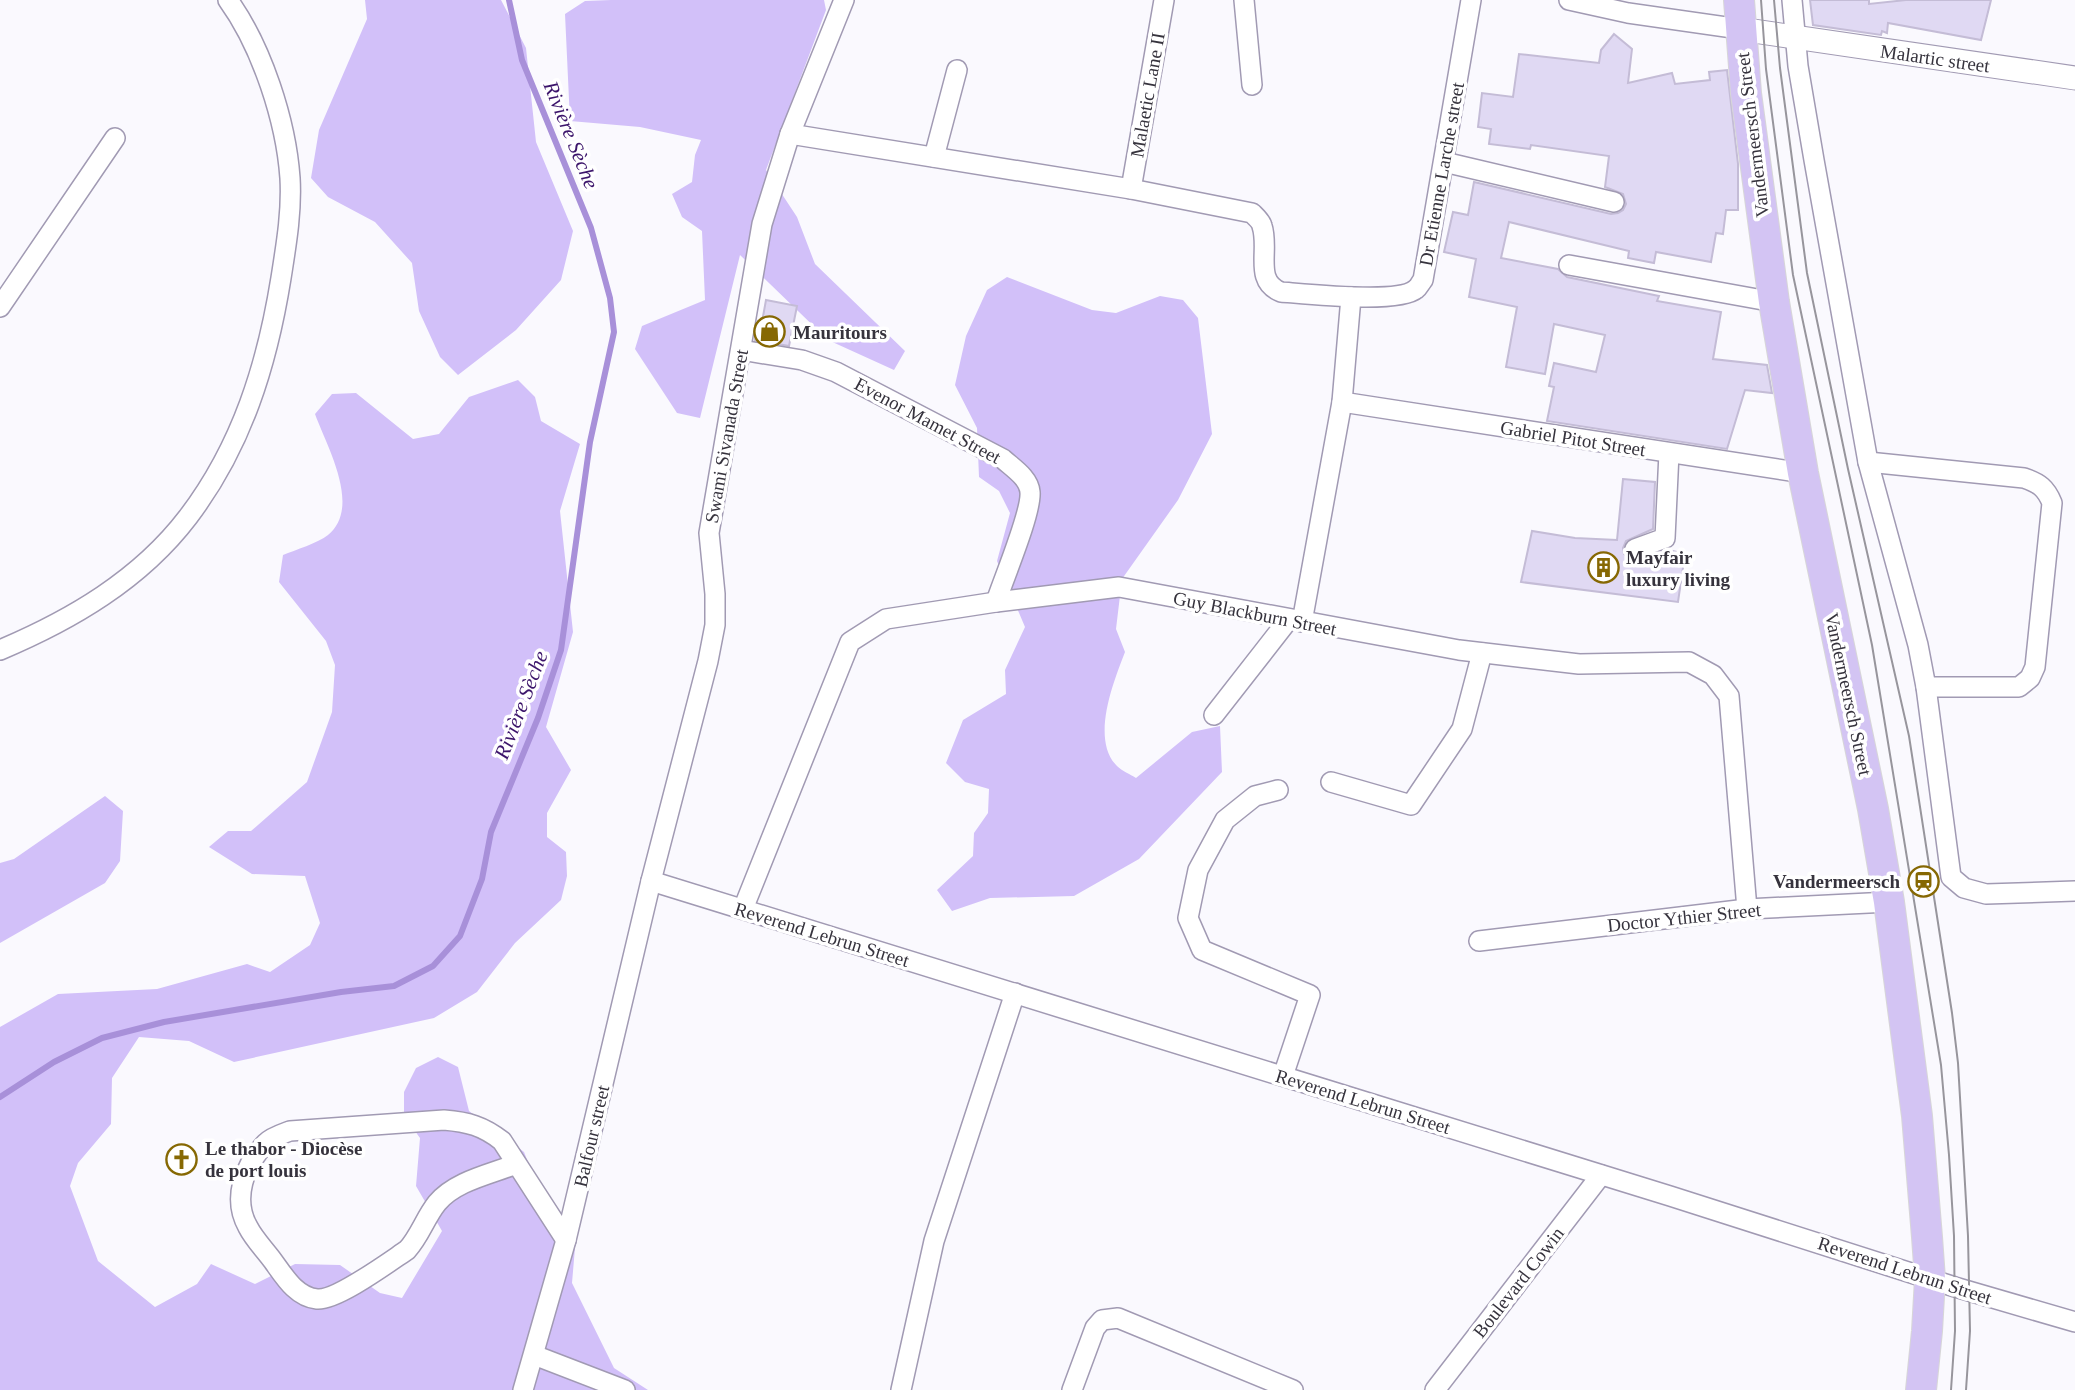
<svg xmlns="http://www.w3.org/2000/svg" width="2075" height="1390" viewBox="0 0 2075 1390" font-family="'Times New Roman',serif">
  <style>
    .green { fill: #d2c0f9 }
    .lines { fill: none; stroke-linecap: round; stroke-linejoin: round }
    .stream { stroke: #a890d9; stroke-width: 6 }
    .building { fill: #e0d9f3; stroke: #c4bcd6; stroke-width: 2 }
    .minor-casing { stroke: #a19ab3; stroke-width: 22 }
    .tertiary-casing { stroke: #a19ab3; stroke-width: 25 }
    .primary-casing { stroke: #d7d6d8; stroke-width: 32 }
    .minor { stroke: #fff; stroke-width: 19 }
    .tertiary { stroke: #fff; stroke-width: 23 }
    .primary { stroke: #d3c4f3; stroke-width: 30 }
    .tram { stroke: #97959c; stroke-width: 2 }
    .labels { text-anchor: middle; stroke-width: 7; stroke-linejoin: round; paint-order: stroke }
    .street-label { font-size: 19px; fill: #36333d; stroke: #fff }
    .poi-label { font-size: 19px; font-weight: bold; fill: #36333d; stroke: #fff; text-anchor: start }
    .water-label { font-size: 21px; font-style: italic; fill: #3c156b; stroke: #fff }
  </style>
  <rect width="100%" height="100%" fill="#faf9fe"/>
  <!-- green -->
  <g class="green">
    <path d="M365,0h136l25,48 10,94 37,89 -12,49 -45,50 -58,45 -18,-18 -21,-46 -7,-48 -37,-41 -47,-25 -17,-19 8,-48 48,-111z"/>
    <path d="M611,0h213l2,10 -60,160 31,47 18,47 90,87 -11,19 -66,-30 -88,-85 -40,163 -23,-5 -42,-64 7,-23 63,-26 -3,-69 -20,-14 -10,-23 20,-12 3,-27 6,-15 -61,-13 -70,-6 -5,-107 20,-13z"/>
    <path d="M1007,277l85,33 24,3 44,-17 23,4 15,18 14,116 -34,66 -56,79 -6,50 9,23c-11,29 -35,87 -8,114 5,5 13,8 19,12l56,-46 28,-6 2,46 -83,87 -65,37 -84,2 -38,13 -15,-21 36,-34 1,-23 14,-20 1,-24 -24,-7 -19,-19 17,-43 43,-26 -1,-24 20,-43 -28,-66 13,-48 -11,-22 -20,-14 -2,-49 -22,-43 11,-49 21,-46z"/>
    <path d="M518,380l17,17 6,24 39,23 -20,67 13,121 -27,95 25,43 -24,43v24l19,15 1,24 -6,24 -46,43 -38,49 -43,26 -200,44 -45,-21 -50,-4 -27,41 -1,46 -33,39 -8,23 28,75 57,46 42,-23 14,-20 44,20 40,-20 45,1 40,28 22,5 40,-67 -26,-45 4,-48 -16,-22v-24l12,-24 22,-11 20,10 11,44 55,41 20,50 32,34 -4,47 42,85 34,22h-648v-363l58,-33 99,-5 90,-25 23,8 40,-27 10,-22 -15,-47 -53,-2 -43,-27 19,-16h23l56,-49 25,-70 3,-47 -9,-24 -47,-59 4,-27c12,-5 35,-12 45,-20 34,-28 -1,-88 -13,-121l17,-20 24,-1 57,46 26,-5 30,-37z"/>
    <path d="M105,796l18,15 -3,50 -15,22 -105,60v-80l14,-4z"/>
  </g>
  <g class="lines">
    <!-- stream -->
    <path class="stream" d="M0,1097l54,-35 48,-24 62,-16 177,-30 53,-6 39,-20 27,-30 22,-57 9,-47 47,-114 23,-68 29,-208 24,-110 -4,-34 -19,-70 -69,-168 -13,-60"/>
  </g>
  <!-- building -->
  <g class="building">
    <path d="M1810,0h59v4l37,-4h85l-10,40 -93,-17 -1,10 -5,-2 -1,4 -68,-10z"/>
    <path d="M1614,34l18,15 -4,34 44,-10 3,11 35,-4 -1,-8 18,-2 11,94v46h-12l-3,24 -7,-1 -5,29 -55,-10 -2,11 -26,-5 1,-7 -120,-29 -8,36 57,11 9,8 92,19 -2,5 64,11 -8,47 54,6 5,28 -27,-3 -18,59 -180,-28 7,-34 -5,-1 5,-23 42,9 9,-37 -51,-11 -9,50 -39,-7 11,-60 -48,-10 7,-38 -32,-7 9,-40 15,3 6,-33 137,32 7,-1 5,-3 3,-6 -3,-10 -18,-7 4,-31 -78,-11 -1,4 -41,-5 2,-15 -13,-2 4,-34 31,4 6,-43 80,9 2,-13z"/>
    <path d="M766,300l31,6 -8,40 -34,-6 3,-19 4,1z"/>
    <path d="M1623,479l32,3 -2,47 -27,12 -3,7 1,6 10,7 35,-11 16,4 -7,48 -157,-20 11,-51 43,7 42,2z"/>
  </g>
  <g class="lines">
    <defs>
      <g id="minor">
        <path d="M1244,0l8,85"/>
        <path d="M1569,0l59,13 112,16"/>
        <path d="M1792,0l6,66 16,94 54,302 50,183 8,42 25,190 13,11 22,6 89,-3"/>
        <path d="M790,134l341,55 121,24c3,3 9,8 10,13 8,24 -9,55 19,66 26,2 118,12 135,-3 3,-2 4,-6 7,-9l48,-280"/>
        <path d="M934,157l23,-87"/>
        <path d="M1444,162l170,40"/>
        <path d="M1131,189l33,-189"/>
        <path d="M1569,265l205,37"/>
        <path d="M0,307l115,-169"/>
        <path d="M741,350l61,10 34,12 167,87c10,9 26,19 27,33 2,20 -27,88 -34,110"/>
        <path d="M1342,402l461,71"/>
        <path d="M1868,462l156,16c15,5 22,10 28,25l-17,164 -5,11 -11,9h-93"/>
        <path d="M1635,549l30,-11 4,-85"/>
        <path d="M1302,622l40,-220 9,-105"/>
        <path d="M0,650c71,-30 140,-70 188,-133 54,-71 79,-152 93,-239 5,-32 11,-66 9,-100 -4,-57 -28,-131 -62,-178"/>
        <path d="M1214,715l75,-96"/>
        <path d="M1331,782l80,23 51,-76 20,-76"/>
        <path d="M1278,790l-23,6 -30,24 -27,50 -10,48 14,32 108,45 -27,81"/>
        <path d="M651,881l1019,315 285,91 120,35"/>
        <path d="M743,909l107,-267 36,-23 110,-17 123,-15 340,63 120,14 110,-2 24,13 16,21 18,213"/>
        <path d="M1479,941l268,-32 142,-7"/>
        <path d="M516,1164c-25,10 -61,17 -79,39 -12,15 -17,33 -30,47 -18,12 -71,51 -90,49 -21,-2 -33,-23 -44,-38 -8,-11 -19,-22 -25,-34 -16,-28 -4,-62 18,-84 6,-6 16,-9 24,-12l154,-11c24,2 39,6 58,21l64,99"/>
        <path d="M534,1355l91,35"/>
        <path d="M523,1390l43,-150 85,-359 57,-220 7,-36v-31l-6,-61 53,-309 28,-90 54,-134"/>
        <path d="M901,1390l33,-149 81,-248"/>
        <path d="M1072,1390l23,-62 7,-8 16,-2 175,72"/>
        <path d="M1435,1390l166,-215"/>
      </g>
      <path id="tertiary" d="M1740,29l335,49"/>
      <path id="primary" d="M1739,0l7,93 28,209 29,171 70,336 16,93 28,214 10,121 3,42 -3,52 -6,59"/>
    </defs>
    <!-- minor casing -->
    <use href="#minor" class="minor-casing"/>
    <!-- tertiary casing -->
    <use href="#tertiary" class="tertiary-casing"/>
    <!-- primary casing -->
    <use href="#primary" class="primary-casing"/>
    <!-- minor -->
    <use href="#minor" class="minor"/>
    <!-- tertiary -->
    <use href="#tertiary" class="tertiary"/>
    <!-- primary -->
    <use href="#primary" class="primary"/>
    <!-- tram -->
    <g class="tram">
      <path d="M1761,0l5,69 27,206 79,370 69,420 8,90 5,81 1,95 -4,59"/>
      <path d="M1774,0l6,68 27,205 41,196 61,267 43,277 6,50 10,173 2,95 -4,59"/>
    </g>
  </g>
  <!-- icons -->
  <defs>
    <symbol id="shop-ring" viewBox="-11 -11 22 22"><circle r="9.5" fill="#fff" stroke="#866803" stroke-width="1.5"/><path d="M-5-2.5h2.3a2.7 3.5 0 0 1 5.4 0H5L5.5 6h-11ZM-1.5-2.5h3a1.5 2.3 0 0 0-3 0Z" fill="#866803"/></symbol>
    <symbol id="building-ring" viewBox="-11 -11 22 22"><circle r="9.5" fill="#fff" stroke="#866803" stroke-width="1.5"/><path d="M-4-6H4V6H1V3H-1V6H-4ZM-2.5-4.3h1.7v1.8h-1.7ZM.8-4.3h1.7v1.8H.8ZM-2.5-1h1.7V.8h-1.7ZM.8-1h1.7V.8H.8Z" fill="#866803"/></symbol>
    <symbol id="station-ring" viewBox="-11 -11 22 22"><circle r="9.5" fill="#fff" stroke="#866803" stroke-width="1.5"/><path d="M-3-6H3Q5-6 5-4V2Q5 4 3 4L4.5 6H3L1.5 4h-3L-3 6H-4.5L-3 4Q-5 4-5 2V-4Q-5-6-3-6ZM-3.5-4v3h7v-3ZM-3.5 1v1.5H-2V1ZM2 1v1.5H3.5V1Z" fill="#866803"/></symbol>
    <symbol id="church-ring" viewBox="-11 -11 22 22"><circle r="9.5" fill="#fff" stroke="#866803" stroke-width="1.5"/><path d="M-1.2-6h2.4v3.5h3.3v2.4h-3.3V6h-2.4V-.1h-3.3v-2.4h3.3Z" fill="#866803"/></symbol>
  </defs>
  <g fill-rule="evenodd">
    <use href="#shop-ring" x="752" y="314" width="35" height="35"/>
    <use href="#building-ring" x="1586" y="550" width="35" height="35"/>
    <use href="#station-ring" x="1906" y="864" width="35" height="35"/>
    <use href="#church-ring" x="164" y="1142" width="35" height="35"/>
  </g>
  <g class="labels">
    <!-- street labels -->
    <g class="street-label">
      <text transform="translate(1935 58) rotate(8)" y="7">Malartic street</text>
      <text transform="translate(1147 95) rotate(-80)" y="7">Malaetic Lane II</text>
      <text transform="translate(1752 135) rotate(-97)" y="7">Vandermeersch Street</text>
      <text transform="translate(1441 174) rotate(-80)" y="7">Dr Etienne Larche street</text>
      <text transform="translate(928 420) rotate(28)" y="7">Evenor Mamet Street</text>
      <text transform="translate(726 436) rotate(-80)" y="7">Swami Sivanada Street</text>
      <text transform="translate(1573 438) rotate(9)" y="7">Gabriel Pitot Street</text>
      <text transform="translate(1255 613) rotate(11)" y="7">Guy Blackburn Street</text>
      <text transform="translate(1849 694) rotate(78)" y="7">Vandermeersch Street</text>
      <text transform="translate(1684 917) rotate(-6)" y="7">Doctor Ythier Street</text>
      <text transform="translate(822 934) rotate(17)" y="7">Reverend Lebrun Street</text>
      <text transform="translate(1363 1101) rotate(17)" y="7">Reverend Lebrun Street</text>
      <text transform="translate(591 1136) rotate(-77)" y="7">Balfour street</text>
      <text transform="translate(1905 1270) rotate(18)" y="7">Reverend Lebrun Street</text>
      <text transform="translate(1518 1282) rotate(-52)" y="7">Boulevard Cowin</text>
    </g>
    <!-- poi labels -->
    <g class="poi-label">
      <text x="793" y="339">Mauritours</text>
      <text x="1626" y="564">Mayfair<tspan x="1626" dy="22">luxury living</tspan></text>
      <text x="1900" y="888" text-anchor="end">Vandermeersch</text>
      <text x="205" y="1155">Le thabor - Diocèse<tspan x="205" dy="22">de port louis</tspan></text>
    </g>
    <!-- water labels -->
    <g class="water-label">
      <text transform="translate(571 135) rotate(68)" y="7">Rivière Sèche</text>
      <text transform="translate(521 705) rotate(-69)" y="7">Rivière Sèche</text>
    </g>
  </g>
</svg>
